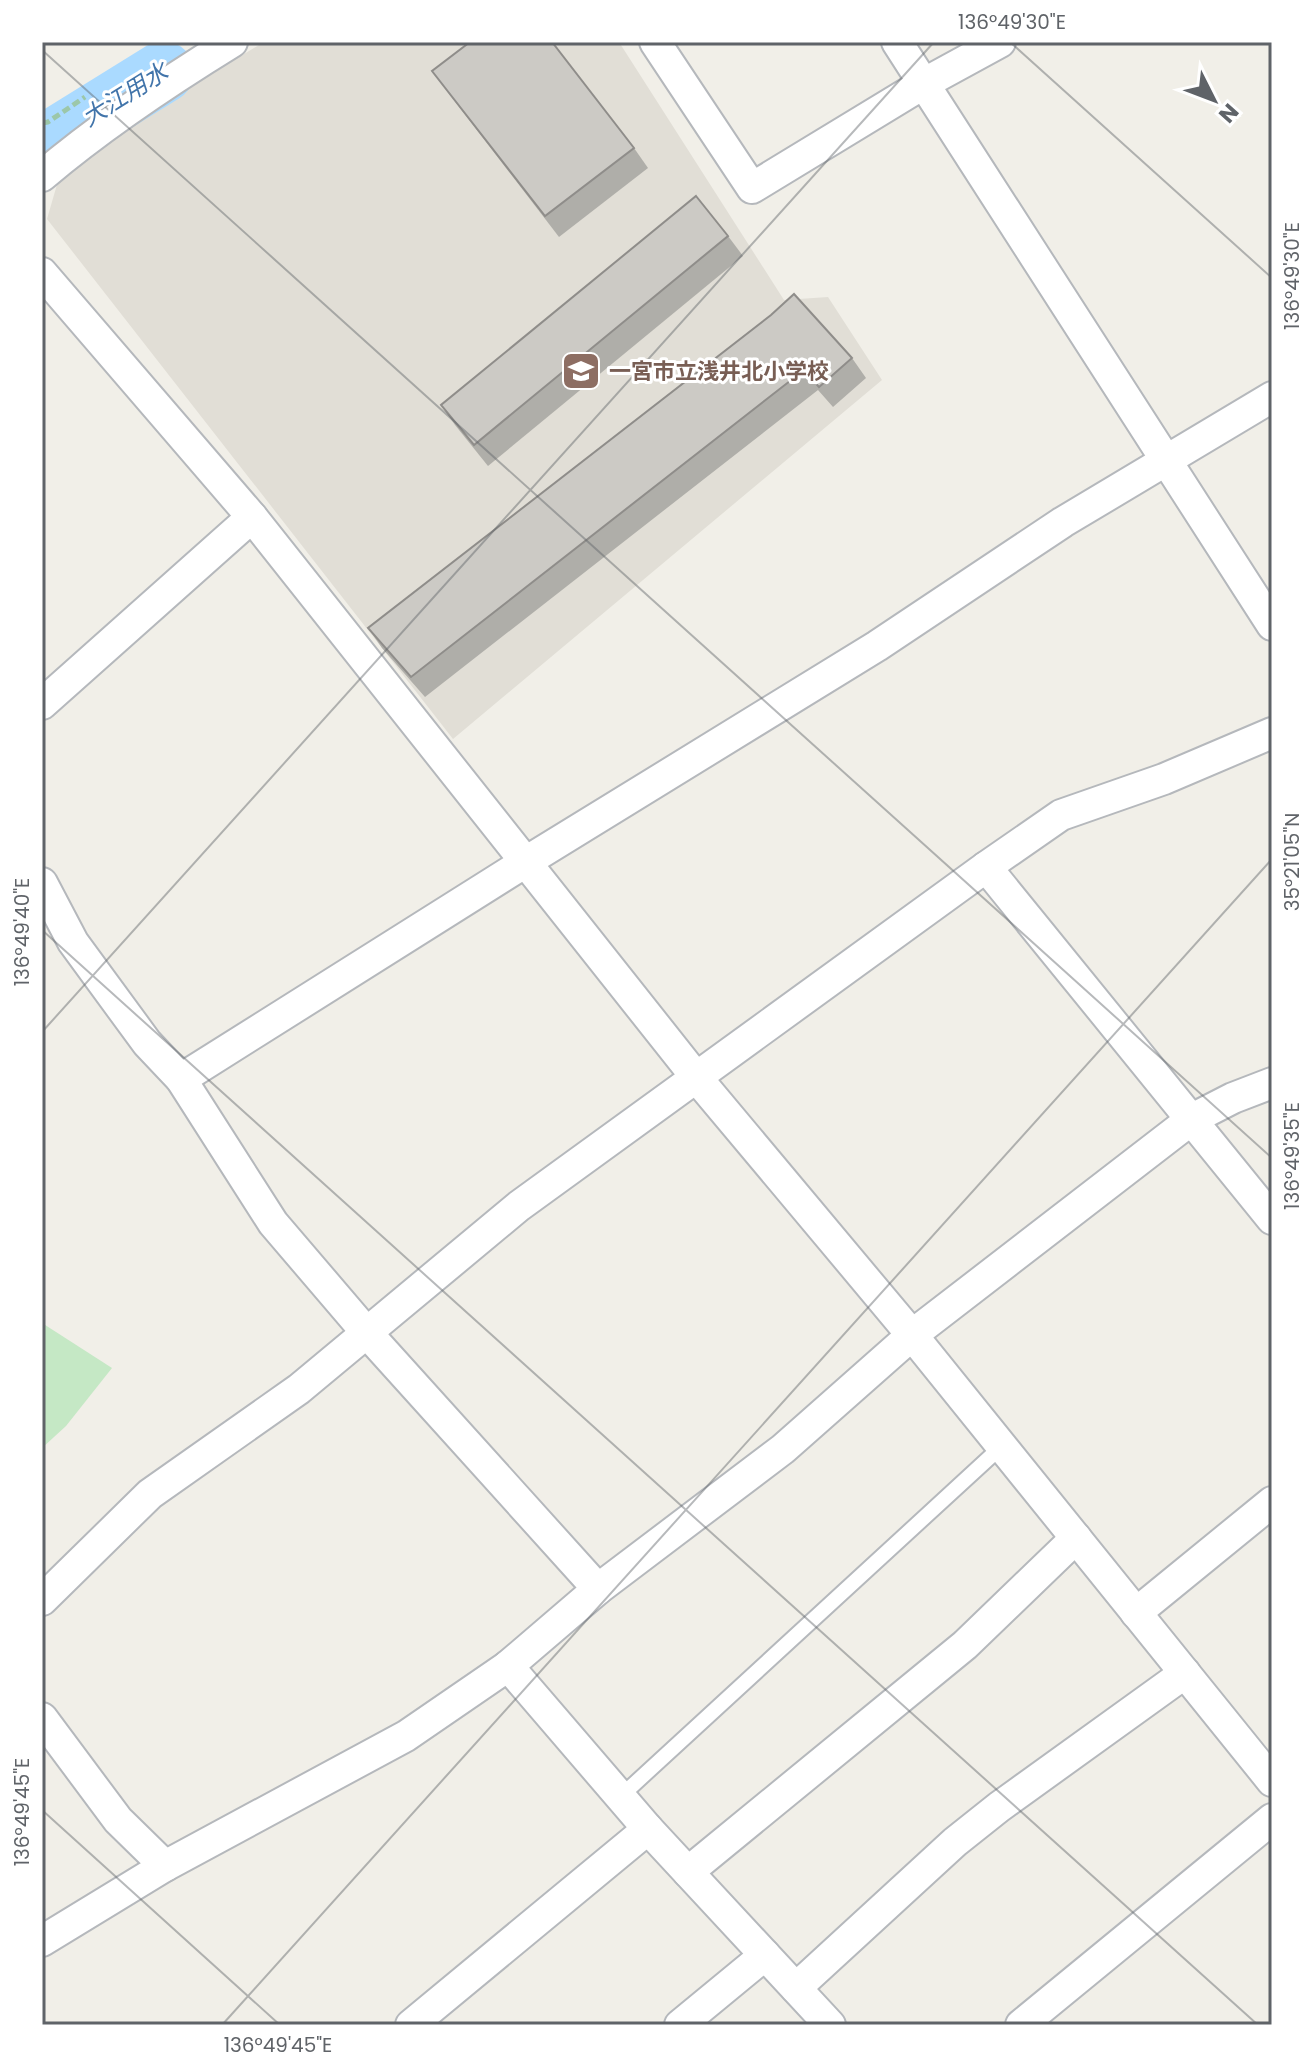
<svg xmlns="http://www.w3.org/2000/svg" width="1314" height="2067" viewBox="0 0 1314 2067" font-family="Poppins,'Noto Sans JP',sans-serif">
  <style>
    .education { fill: #e1ded6 }
    .green { fill: #c5e8c5 }
    .lines { fill: none; stroke-linecap: round; stroke-linejoin: round }
    .river { stroke: #aadaff; stroke-width: 62 }
    .lane-casing { stroke: #b5b8bc; stroke-width: 18 }
    .street-casing { stroke: #b5b8bc; stroke-width: 34 }
    .path { stroke: #9cc7a9; stroke-width: 5; stroke-dasharray: 8 4; stroke-linecap: butt }
    .lane { stroke: #fff; stroke-width: 14 }
    .street { stroke: #fff; stroke-width: 30 }
    .wall { fill: #afaea9 }
    .building { fill: #cccac5; stroke: #8f8d8a; stroke-width: 2 }
    .ticks { fill: none; stroke: #5f6368; stroke-width: 2; stroke-opacity: 0.45 }
    .labels { text-anchor: middle; stroke-width: 6; stroke-linejoin: round; paint-order: stroke }
    .education-label { font-size: 22px; font-weight: bold; fill: #785e54; stroke: #fff; text-anchor: start }
    .water-label { font-size: 24px; font-style: italic; fill: #4174aa; stroke: #fff }
    .neatline { fill: none; stroke: #5f6368; stroke-width: 3 }
    .ticks-label { font-size: 20px; text-anchor: middle; fill: #5f6368 }
  </style>
  <rect width="100%" height="100%" fill="#f1efe8"/>
  <!-- education -->
  <path class="education" d="M264,42h355l165,258 44,-3 54,83 -429,359 -406,-520 16,-55z"/>
  <!-- green -->
  <path class="green" d="M42,1323l70,45 -46,58 -24,22z"/>
  <g class="lines">
    <!-- river -->
    <path class="river" d="M42,147l121,-75"/>
    <defs>
      <path id="lane" d="M620,1797l382,-351"/>
      <g id="street">
        <path d="M655,42l97,146 171,-104 77,-42"/>
        <path d="M897,42l375,583"/>
        <path d="M42,176c59,-50 125,-94 190,-134"/>
        <path d="M42,273l210,244 444,560 216,258 360,446"/>
        <path d="M42,704l210,-187"/>
        <path d="M986,867l286,352"/>
        <path d="M42,883l31,59 74,101 34,36 92,144 94,110 231,256"/>
        <path d="M181,1079l343,-216 353,-217 186,-124 209,-125"/>
        <path d="M42,1600l108,-106 149,-105 220,-183 467,-339 75,-52 103,-36 108,-46"/>
        <path d="M1136,1613l136,-111"/>
        <path d="M508,1666l140,163 182,196"/>
        <path d="M42,1718l76,102 47,46"/>
        <path d="M688,1872l277,-227 111,-107"/>
        <path d="M42,1941l123,-75 241,-130 102,-70 90,-77 185,-140 129,-114 280,-216 41,-21 39,-15"/>
        <path d="M796,1988l159,-146 44,-35 186,-134"/>
        <path d="M411,2025l237,-196"/>
        <path d="M680,2025l85,-70"/>
        <path d="M1021,2025l251,-206"/>
      </g>
    </defs>
    <!-- lane casing -->
    <use href="#lane" class="lane-casing"/>
    <!-- street casing -->
    <use href="#street" class="street-casing"/>
    <!-- path -->
    <path class="path" d="M42,123l6,-1 37,-25"/>
    <!-- lane -->
    <use href="#lane" class="lane"/>
    <!-- street -->
    <use href="#street" class="street"/>
  </g>
  <!-- wall -->
  <g class="wall">
    <path d="M432,71l202,77 14,20 -89,69 -112,-146z"/>
    <path d="M728,236l15,20 -255,210 -33,-41 -14,-20z"/>
    <path d="M771,315l81,43 14,20 -33,29 -15,-17 -393,307 -43,-49 -14,-20z"/>
  </g>
  <!-- building -->
  <g class="building">
    <path d="M470,42h82l82,106 -89,68 -113,-145z"/>
    <path d="M696,196l32,40 -254,209 -33,-40z"/>
    <path d="M794,294l58,64 -33,29 -15,-17 -393,307 -43,-49 403,-313z"/>
  </g>
  <!-- ticks -->
  <path class="ticks" d="M1010,42l262,236M42,50l1230,1108M42,930l1216,1095M42,1032l892,-990M42,1810l238,215M222,2025l1050,-1166"/>
  <!-- icons -->
  <defs>
    <symbol id="school-square" viewBox="-11 -11 22 22"><rect x="-9" y="-9" width="18" height="18" rx="4" fill="#8d6e63" stroke="#fff"/><path d="M0-5L7-2L0 1L-7-2ZM-4 1L0 2.5L4 1V4Q0 6-4 4Z" fill="#fff"/></symbol>
  </defs>
  <g fill-rule="evenodd">
    <use href="#school-square" x="559" y="349" width="44" height="44"/>
  </g>
  <g class="labels">
    <!-- education labels -->
    <g class="education-label">
      <text x="609" y="379">一宮市立浅井北小学校</text>
    </g>
    <!-- water labels -->
    <g class="water-label">
      <text transform="translate(125 95) rotate(-32)" y="8">大江用水</text>
    </g>
  </g>
  <!-- border -->
  <rect width="1314" height="2067" fill="none" stroke="#ffffff" stroke-width="88"/>
  <!-- north arrow -->
  <g transform="translate(1214 100) rotate(132)" stroke="#ffffff" stroke-width="6" paint-order="stroke">
  <path d="M0-6L14 30L0 20L-14 30Z" fill="#5f6368"/>
  <text y="-12" font-size="22" font-weight="bold" text-anchor="middle" fill="#5f6368">N</text>
  </g>
  <rect x="44" y="44" width="1226" height="1979" class="neatline"/>
  <g class="ticks-label">
    <text x="1012" y="29">136°49'30"E</text>
    <text transform="translate(1292 276) rotate(-90)" y="7">136°49'30"E</text>
    <text transform="translate(1292 862) rotate(-90)" y="7">35°21'05"N</text>
    <text transform="translate(22 932) rotate(-90)" y="7">136°49'40"E</text>
    <text transform="translate(1292 1156) rotate(-90)" y="7">136°49'35"E</text>
    <text transform="translate(22 1812) rotate(-90)" y="7">136°49'45"E</text>
    <text x="278" y="2052">136°49'45"E</text>
  </g>
</svg>
